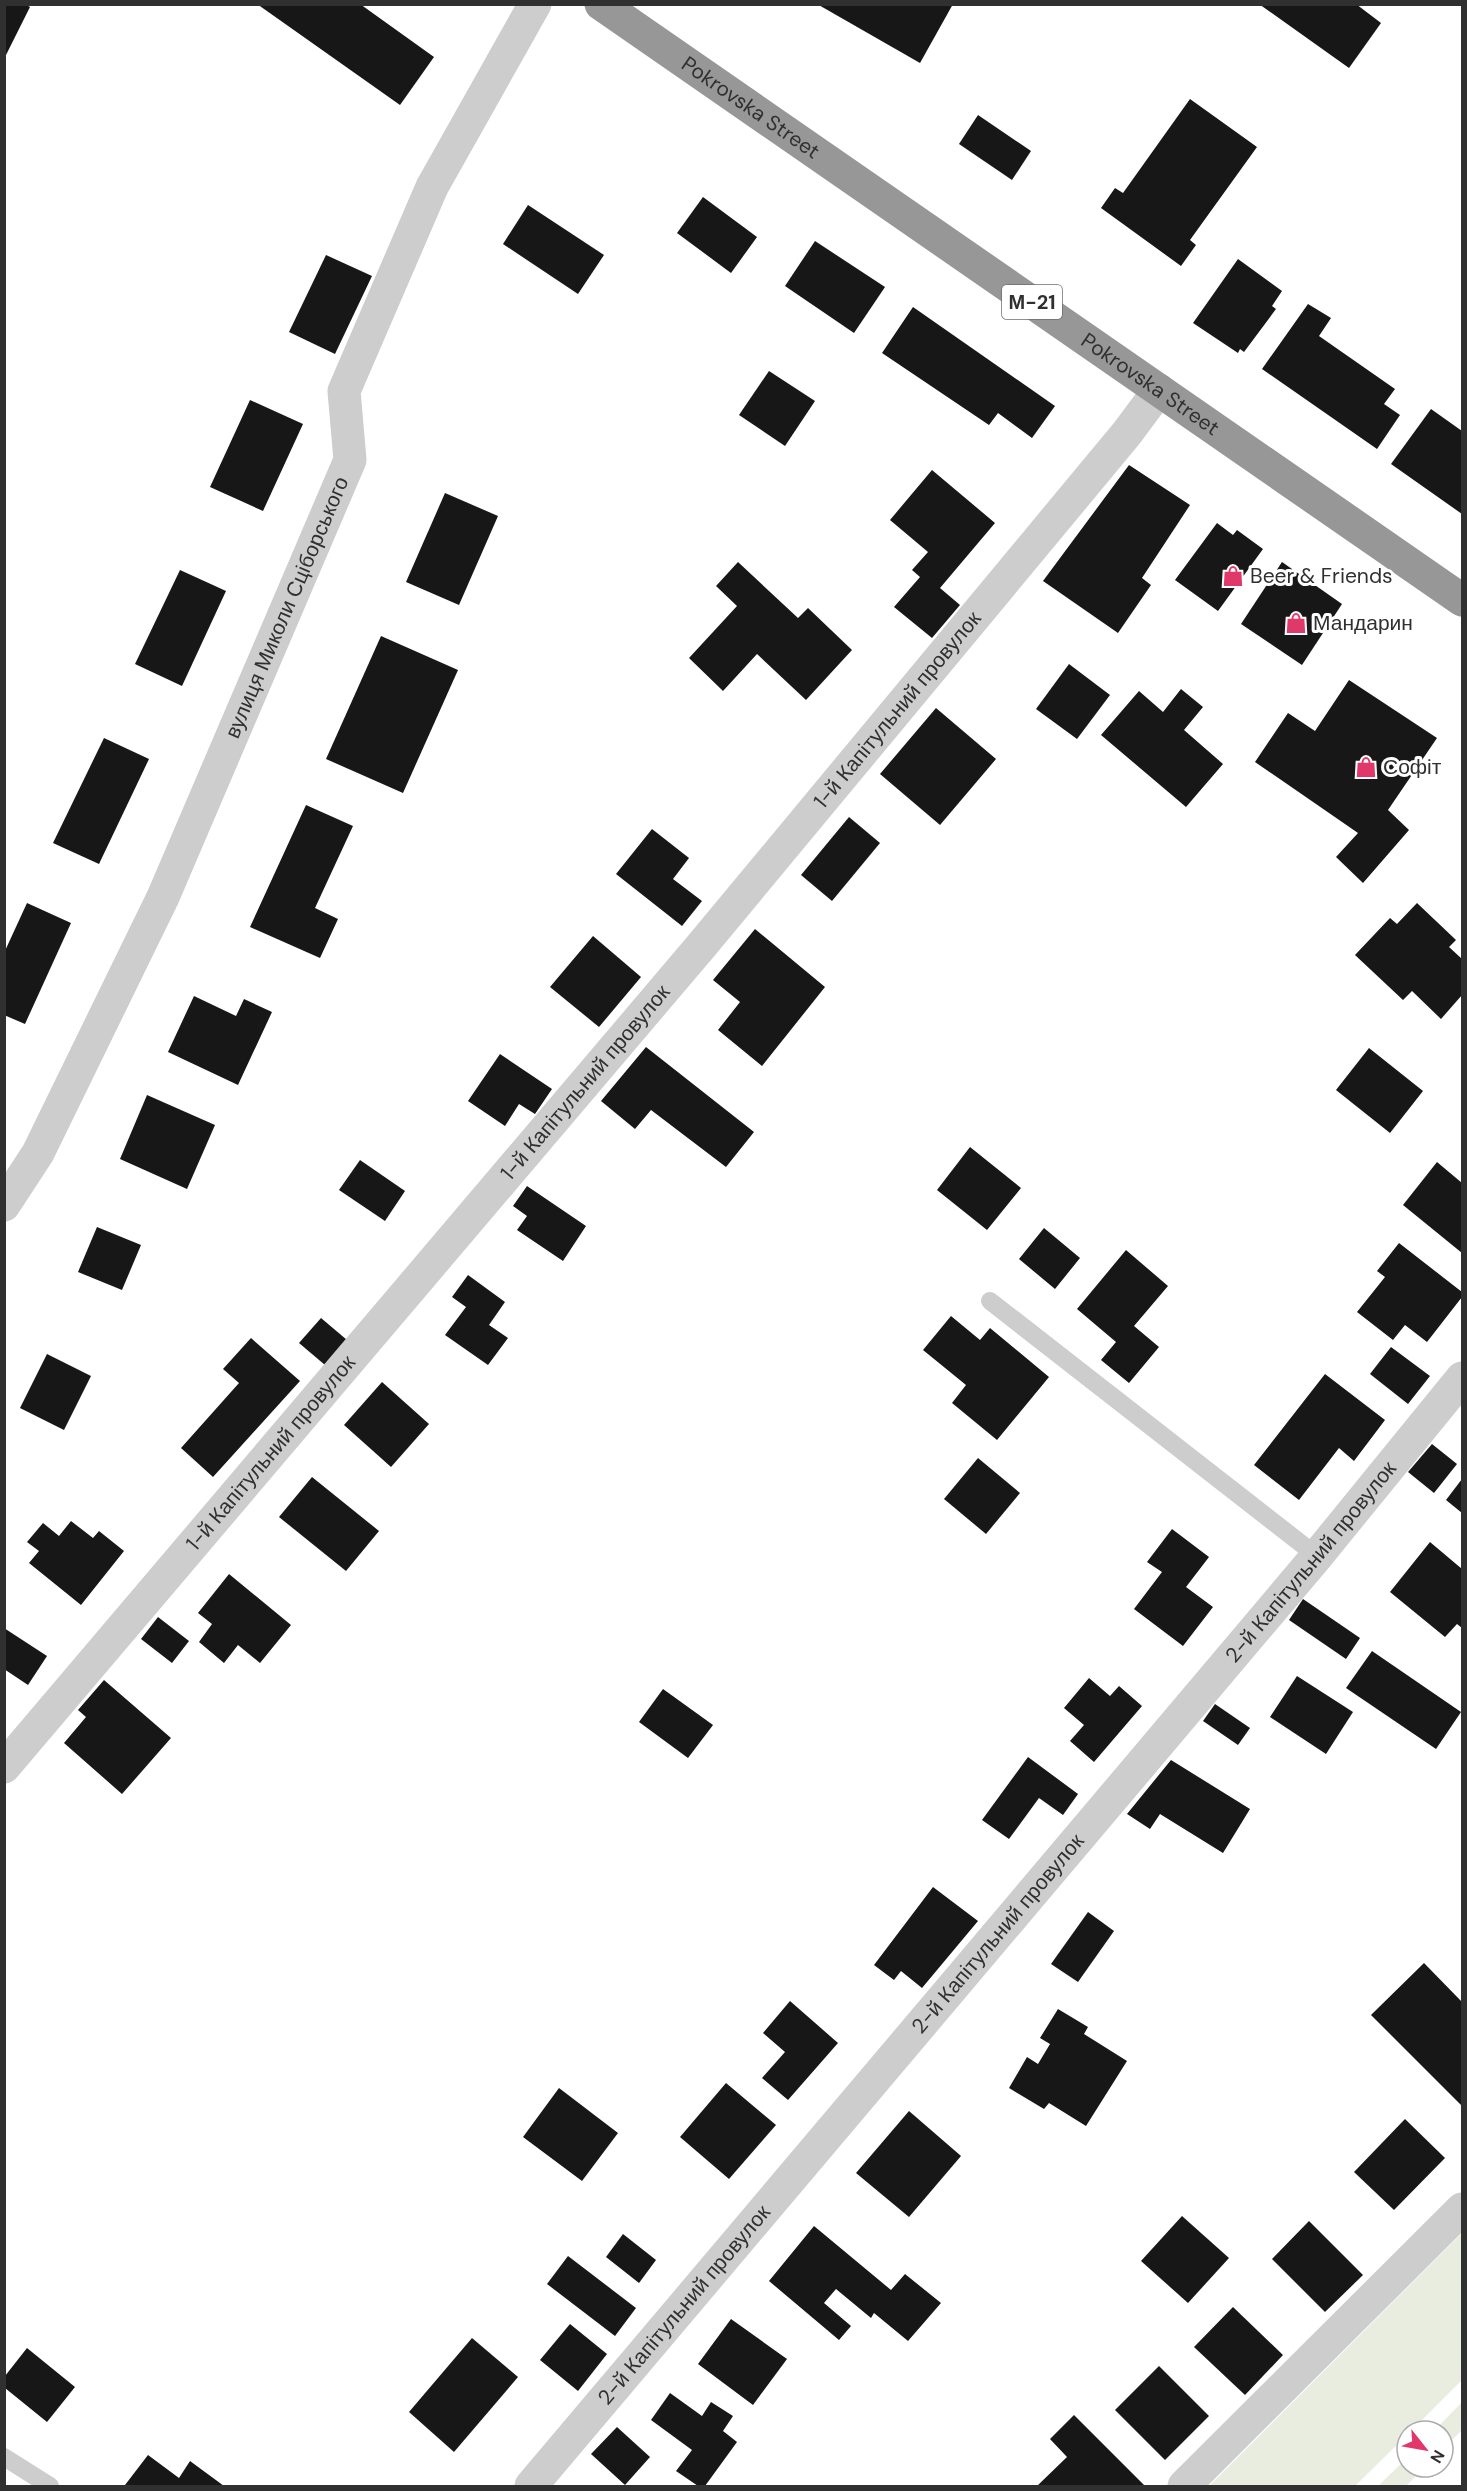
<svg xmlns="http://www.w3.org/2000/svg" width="1467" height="2491" viewBox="0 0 1467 2491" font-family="'DM Sans',sans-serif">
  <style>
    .green { fill: #e9eddf }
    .building { fill: #171717 }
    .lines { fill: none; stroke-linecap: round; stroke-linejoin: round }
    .lane { stroke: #cdcdcd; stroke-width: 18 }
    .street { stroke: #cdcdcd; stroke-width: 33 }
    .highway { stroke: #979797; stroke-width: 33 }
    .labels { text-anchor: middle; stroke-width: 6; stroke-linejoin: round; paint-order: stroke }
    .shield { fill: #fff; stroke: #6e6e6e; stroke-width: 1.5 }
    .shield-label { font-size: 20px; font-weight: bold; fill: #303030 }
    .street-label { font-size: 21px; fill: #303030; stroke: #fff }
    .poi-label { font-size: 21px; fill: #303030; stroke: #fff; text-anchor: start }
  </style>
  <rect width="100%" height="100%" fill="#fff"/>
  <!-- green -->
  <g class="green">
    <path d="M1462,2233v147l-51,51h-4v4l-52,51h-146z"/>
    <path d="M1462,2402v28l-19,19v-18h-9z"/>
    <path d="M1407,2458v9h18l-19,19h-28z"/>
  </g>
  <!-- building -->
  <g class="building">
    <path d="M4,4h21l5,3 -26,52z"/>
    <path d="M257,4h103l74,53 -34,48z"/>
    <path d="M817,4h136l-33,59z"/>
    <path d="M1259,4h97l25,19 -32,45z"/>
    <path d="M1190,99l67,48 -67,93 6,5 -15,21 -80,-58 14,-20 8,5z"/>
    <path d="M978,115l53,36 -19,29 -53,-36z"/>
    <path d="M703,197l54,40 -26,36 -54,-40z"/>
    <path d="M528,205l76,50 -26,39 -75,-50z"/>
    <path d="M815,241l70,46 -31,46 -69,-47z"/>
    <path d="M326,255l46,21 -37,78 -46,-22z"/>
    <path d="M1238,259l44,32 -10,15 4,3 -32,43 -4,-3 -2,4 -45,-30z"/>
    <path d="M1308,304l23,14 -12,18 76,53 -11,15 16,11 -23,34 -115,-80z"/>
    <path d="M913,307l142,99 -23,32 -34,-25 -9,12 -107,-72z"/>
    <path d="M769,371l46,30 -30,45 -46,-31z"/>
    <path d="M250,400l53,24 -40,87 -53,-24z"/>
    <path d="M1431,409l31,22v83l-71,-50z"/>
    <path d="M1129,465l61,40 -48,73 9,7 -33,48 -75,-52z"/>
    <path d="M932,470l63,53 -55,65 20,17 -28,33 -38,-31 26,-30 -8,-7 16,-18 -38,-32z"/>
    <path d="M445,493l53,23 -39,89 -53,-23z"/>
    <path d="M1217,523l16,12 4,-5 26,19 -45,62 -43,-31z"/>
    <path d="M738,562l60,56 10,-10 44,42 -46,50 -49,-46 -34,37 -34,-33 48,-52 -21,-20z"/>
    <path d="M1282,562l60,42 -40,61 -61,-41z"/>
    <path d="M180,570l46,21 -44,95 -47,-22z"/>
    <path d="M381,636l77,34 -55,123 -77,-34z"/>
    <path d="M1069,664l41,31 -33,44 -41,-30z"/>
    <path d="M1349,680l88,58 -49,72 21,20 -46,53 -27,-26 22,-24 -103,-71 33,-49 27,18z"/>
    <path d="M1181,689l22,18 -19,23 39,34 -37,43 -85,-72 38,-44 24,21z"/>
    <path d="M936,708l60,51 -56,66 -60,-51z"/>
    <path d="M104,738l45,21 -50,105 -46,-21z"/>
    <path d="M306,805l47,21 -38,82 23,11 -18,39 -70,-31z"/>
    <path d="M849,817l31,26 -48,58 -31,-26z"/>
    <path d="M652,829l37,29 -16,21 29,22 -20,25 -66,-52z"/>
    <path d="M27,903l44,20 -46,101 -21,-9v-62z"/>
    <path d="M1417,903l39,37 -7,7 13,12v36l-21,24 -29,-28 -9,9 -48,-45 35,-37 7,6z"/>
    <path d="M755,929l70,58 -63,79 -44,-36 22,-28 -27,-22z"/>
    <path d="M593,936l48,41 -42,50 -49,-40z"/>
    <path d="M194,996l42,20 8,-17 28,13 -34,73 -70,-33z"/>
    <path d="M646,1047l108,85 -28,35 -75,-57 -16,19 -34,-28z"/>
    <path d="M1369,1048l54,43 -33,42 -54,-43z"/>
    <path d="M500,1054l52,35 -17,25 -16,-10 -14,22 -37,-25z"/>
    <path d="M147,1095l68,30 -28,64 -67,-30z"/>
    <path d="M970,1147l51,41 -34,42 -50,-40z"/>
    <path d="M360,1160l45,31 -20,30 -46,-31z"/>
    <path d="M1437,1162l25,21v70l-59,-48z"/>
    <path d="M527,1186l59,40 -23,35 -46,-31 10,-14 -14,-10z"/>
    <path d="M97,1227l44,18 -19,45 -44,-18z"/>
    <path d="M1044,1228l36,30 -25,31 -36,-30z"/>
    <path d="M1399,1243l63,49v5l-35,45 -22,-17 -12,15 -36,-28 28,-35 -8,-6z"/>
    <path d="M1126,1250l42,36 -34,40 25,21 -30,36 -28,-23 15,-18 -39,-33z"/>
    <path d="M468,1275l37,27 -16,23 19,13 -20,27 -43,-30 21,-28 -14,-10z"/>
    <path d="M951,1316l29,24 10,-12 59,49 -52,63 -45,-37 14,-18 -43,-35z"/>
    <path d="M321,1318l26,22 -22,25 -26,-22z"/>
    <path d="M251,1338l49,43 -87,96 -32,-29 58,-65 -16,-14z"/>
    <path d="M1391,1347l39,29 -22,28 -38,-30z"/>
    <path d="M47,1354l44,22 -27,54 -44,-22z"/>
    <path d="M1325,1374l60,46 -31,41 -15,-13 -40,52 -45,-35z"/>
    <path d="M382,1382l47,42 -38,43 -47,-42z"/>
    <path d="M1432,1444l25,20 -23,29 -26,-21z"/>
    <path d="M978,1458l42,35 -34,41 -42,-35z"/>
    <path d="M312,1477l67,54 -33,40 -67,-54z"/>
    <path d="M1462,1479v34l-16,-13z"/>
    <path d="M71,1521l22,17 6,-7 25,20 -43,54 -52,-42 10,-12 -12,-9 16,-19 16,13z"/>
    <path d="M1172,1529l37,28 -23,30 27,20 -30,39 -49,-37 28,-37 -15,-10z"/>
    <path d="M1430,1542l32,27v59l-5,-4 -12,13 -55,-45z"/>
    <path d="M229,1574l62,51 -31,38 -22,-18 -14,18 -25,-21 13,-18 -14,-11z"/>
    <path d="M1303,1599l57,39 -14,21 -57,-39z"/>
    <path d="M158,1617l31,24 -17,22 -31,-24z"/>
    <path d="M4,1628l43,28 -19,29 -24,-16z"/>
    <path d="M1372,1651l89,61 -25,37 -90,-61z"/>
    <path d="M1297,1676l56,36 -27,42 -56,-37z"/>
    <path d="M1089,1678l21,18 9,-10 23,20 -48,56 -24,-21 14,-16 -20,-17z"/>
    <path d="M104,1680l67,58 -49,56 -58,-51 22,-26 -8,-7z"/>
    <path d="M663,1689l50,36 -25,33 -49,-36z"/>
    <path d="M1215,1704l35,24 -12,17 -35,-24z"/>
    <path d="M1028,1757l50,37 -15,21 -24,-17 -30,41 -27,-19z"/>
    <path d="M1171,1760l79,49 -27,44 -63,-39 -10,15 -23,-15z"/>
    <path d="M933,1887l45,34 -56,67 -21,-17 -7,9 -20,-15z"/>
    <path d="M1088,1912l26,19 -36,51 -27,-18z"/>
    <path d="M1424,1963l38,39v104l-91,-91z"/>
    <path d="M790,2001l48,42 -50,57 -26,-22 23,-26 -22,-19z"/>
    <path d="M1058,2009l30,18 -4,7 43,27 -41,65 -37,-23 -5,6 -35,-21 18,-31 11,7 12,-20 -10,-6z"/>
    <path d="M726,2083l50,42 -47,54 -49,-42z"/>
    <path d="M559,2088l59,45 -36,48 -59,-44z"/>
    <path d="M909,2111l52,45 -52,61 -53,-44z"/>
    <path d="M1405,2119l40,39 -51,52 -40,-38z"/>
    <path d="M1182,2216l47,42 -41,45 -47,-42z"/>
    <path d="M1309,2221l54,54 -38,37 -53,-53z"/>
    <path d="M814,2226l77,64 14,-16 36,29 -33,38 -34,-28 -3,5 -35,-29 -12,14 27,23 -12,14 -70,-59z"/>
    <path d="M623,2234l33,26 -17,23 -33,-26z"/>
    <path d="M568,2256l68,52 -21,28 -68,-52z"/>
    <path d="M1233,2307l50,48 -38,40 -51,-48z"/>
    <path d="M731,2319l56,40 -34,46 -55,-41z"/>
    <path d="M570,2324l37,30 -29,37 -38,-31z"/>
    <path d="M472,2338l46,39 -64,75 -45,-40z"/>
    <path d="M27,2348l48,39 -28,35 -42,-34v-12z"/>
    <path d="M1159,2366l50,50 -44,44 -50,-50z"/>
    <path d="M670,2393l32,23 9,-14 22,14 -10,15 14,11 -32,44h-7l-22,-15 16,-21 -41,-30z"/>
    <path d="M1074,2415l71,71h-108l30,-29 -17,-18z"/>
    <path d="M617,2427l33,30 -25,28 -34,-31z"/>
    <path d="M148,2455l31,23 11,-17 34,25h-97l-2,-1z"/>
  </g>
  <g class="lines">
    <!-- lane -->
    <g class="lane">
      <path d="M990,1301l327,255"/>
      <path d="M4,2457l46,29"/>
    </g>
    <!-- street -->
    <g class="street">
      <path id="s1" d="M4,1205l34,-52 125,-256 187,-437 -6,-69 88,-204 103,-183"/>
      <path id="s2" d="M4,1767l698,-822 425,-512 32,-43"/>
      <path id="s3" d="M531,2486l786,-930 145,-178"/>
      <path d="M1184,2486l278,-277"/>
    </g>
    <!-- highway -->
    <path class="highway" id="s4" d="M601,4l861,596"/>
  </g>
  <!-- icons -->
  <defs>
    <symbol id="shop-bare" viewBox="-9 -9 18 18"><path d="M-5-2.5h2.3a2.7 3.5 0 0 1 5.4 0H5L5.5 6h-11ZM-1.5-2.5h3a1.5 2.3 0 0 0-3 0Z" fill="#e1386c" stroke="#fff" stroke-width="2.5" paint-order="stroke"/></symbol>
  </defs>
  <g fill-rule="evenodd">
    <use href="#shop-bare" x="1218" y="561" width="30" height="30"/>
    <use href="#shop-bare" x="1281" y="608" width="30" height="30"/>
    <use href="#shop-bare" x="1351" y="752" width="30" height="30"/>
  </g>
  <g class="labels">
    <!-- shield labels -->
    <rect class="shield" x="1002" y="285" width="60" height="34" rx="4.5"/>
    <g class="shield-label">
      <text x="1032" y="309">М-21</text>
    </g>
    <!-- street labels -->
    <g class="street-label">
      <text dy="7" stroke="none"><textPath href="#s4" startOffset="182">Pokrovska Street</textPath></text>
      <text dy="7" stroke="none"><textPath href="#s4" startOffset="668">Pokrovska Street</textPath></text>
      <text dy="7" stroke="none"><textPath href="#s1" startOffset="662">вулиця Миколи Сціборського</textPath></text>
      <text dy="7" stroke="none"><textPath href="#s2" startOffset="1384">1-й Капітульний провулок</textPath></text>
      <text dy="7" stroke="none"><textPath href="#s2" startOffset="898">1-й Капітульний провулок</textPath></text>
      <text dy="7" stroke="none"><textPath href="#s2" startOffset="412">1-й Капітульний провулок</textPath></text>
      <text dy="7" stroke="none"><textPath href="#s3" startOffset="1209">2-й Капітульний провулок</textPath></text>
      <text dy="7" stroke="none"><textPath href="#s3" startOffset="723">2-й Капітульний провулок</textPath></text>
      <text dy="7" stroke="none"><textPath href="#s3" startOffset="237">2-й Капітульний провулок</textPath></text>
    </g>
    <!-- poi labels -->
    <g class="poi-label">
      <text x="1250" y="583">Beer &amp; Friends</text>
      <text x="1313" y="630">Мандарин</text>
      <text x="1383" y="774">Софіт</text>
    </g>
  </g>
  <!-- border -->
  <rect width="1467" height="2491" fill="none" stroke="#303030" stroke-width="12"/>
  <!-- north arrow -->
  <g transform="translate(1425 2449) rotate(121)"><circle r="28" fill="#ffffff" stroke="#acacac" stroke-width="1.5"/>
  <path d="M0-4.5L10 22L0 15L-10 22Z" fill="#e1386c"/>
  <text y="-9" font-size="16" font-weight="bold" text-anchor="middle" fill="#303030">N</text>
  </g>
</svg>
